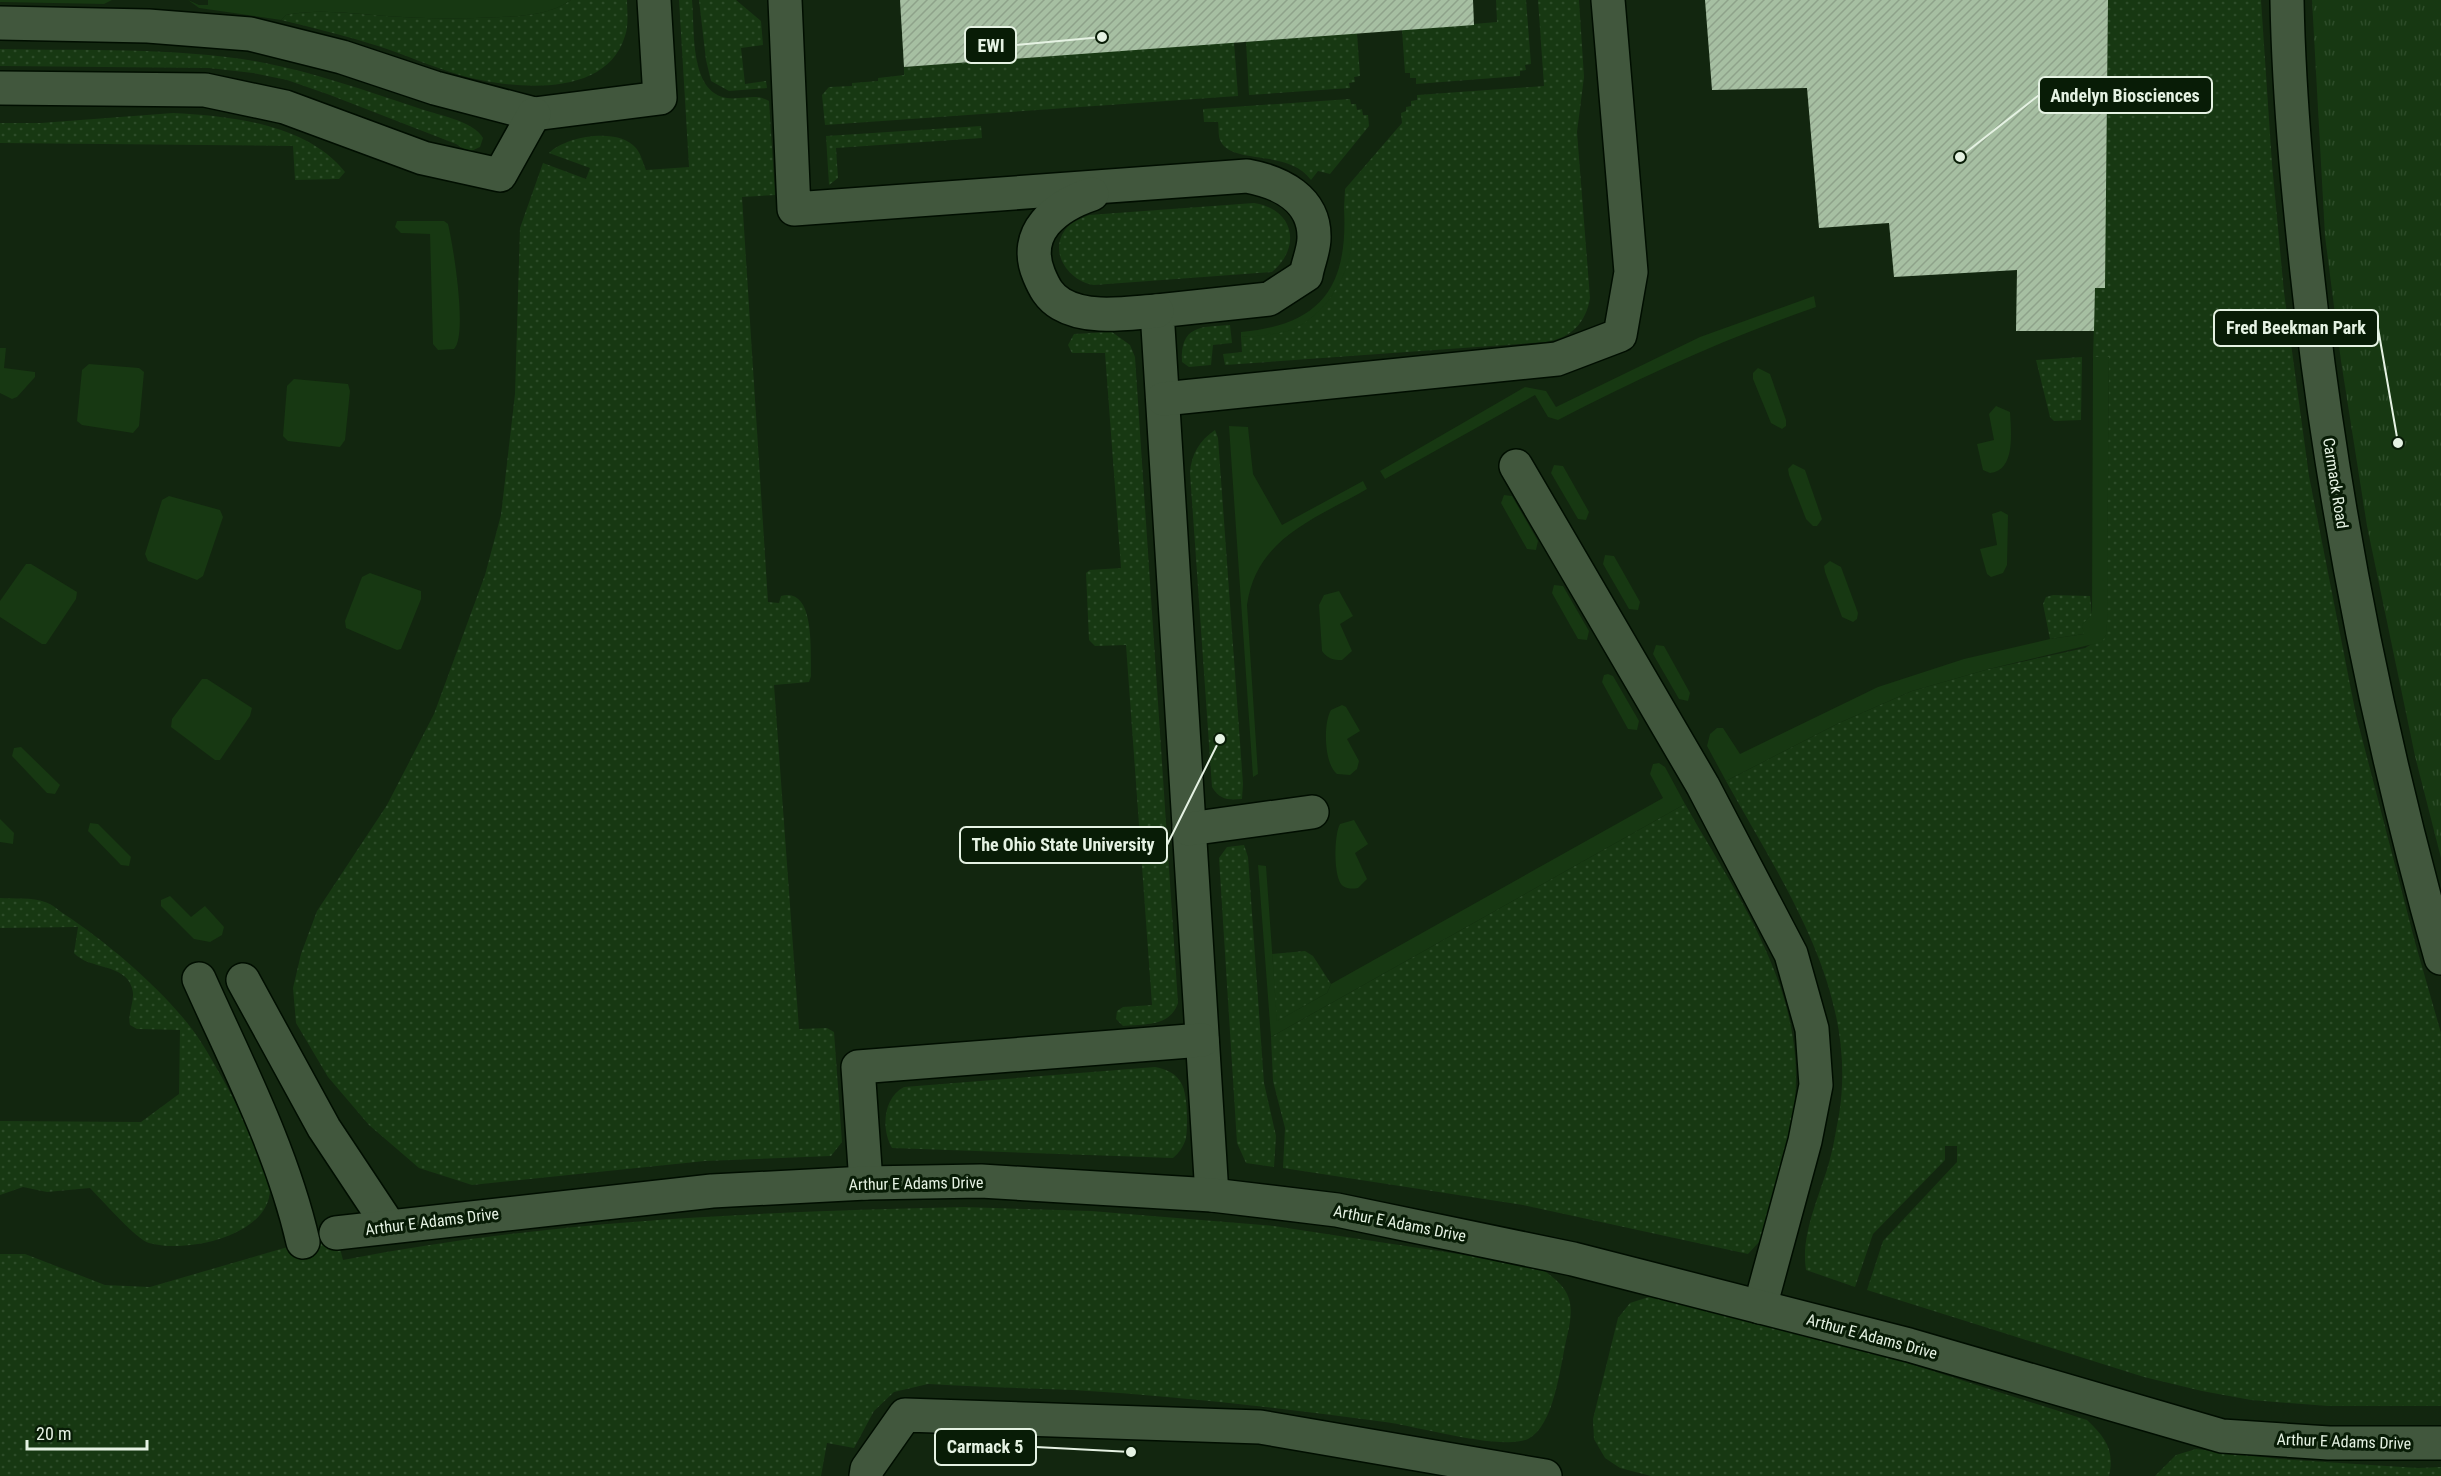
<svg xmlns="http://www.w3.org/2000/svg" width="2441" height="1476" viewBox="0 0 2441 1476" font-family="'Roboto Condensed',sans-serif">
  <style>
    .grass { fill: url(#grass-dots) }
    .park { fill: url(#park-tufts) }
    .garden { fill: #173812 }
    .building { fill: url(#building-hatch) }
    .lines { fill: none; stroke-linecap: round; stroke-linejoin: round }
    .minor-casing { stroke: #000e00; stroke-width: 36 }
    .minor { stroke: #41573d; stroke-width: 33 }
    .labels { text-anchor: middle; stroke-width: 6; stroke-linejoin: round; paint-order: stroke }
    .street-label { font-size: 16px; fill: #e5f2e3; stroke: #081c06 }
    .leader { fill: none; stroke: #e5f2e3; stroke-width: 2 }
    .callout-dot { fill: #e5f2e3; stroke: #081c06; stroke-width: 2 }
    .callout { fill: #081c06; stroke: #e5f2e3; stroke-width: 2 }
    .callout-label { font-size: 18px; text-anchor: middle; font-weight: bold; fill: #e5f2e3 }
  </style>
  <defs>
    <pattern id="grass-dots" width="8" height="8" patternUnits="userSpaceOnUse" patternTransform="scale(1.5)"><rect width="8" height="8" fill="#173812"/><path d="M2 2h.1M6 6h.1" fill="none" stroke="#2d4c29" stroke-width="1.8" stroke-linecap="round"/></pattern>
    <pattern id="park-tufts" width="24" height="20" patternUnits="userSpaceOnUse" patternTransform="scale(1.5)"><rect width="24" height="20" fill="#173812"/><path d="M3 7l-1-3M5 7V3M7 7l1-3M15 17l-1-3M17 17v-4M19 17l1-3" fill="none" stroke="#2d4c29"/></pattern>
    <pattern id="building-hatch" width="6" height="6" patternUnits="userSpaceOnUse" patternTransform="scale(1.5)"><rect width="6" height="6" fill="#a6bfa2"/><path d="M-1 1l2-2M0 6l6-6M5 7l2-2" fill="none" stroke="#8ea28a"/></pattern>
  </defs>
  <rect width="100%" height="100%" fill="#12260f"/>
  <!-- grass -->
  <g class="grass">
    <path d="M571,0h56c0,11 2,25 -2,36 -19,64 -116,53 -165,39 -28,-8 -54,-20 -82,-29 -32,-10 -64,-18 -97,-26l5,-5c33,-7 67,-1 100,1 39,3 77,3 115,1 24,-1 50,-3 70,-17z"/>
    <path d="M679,0h13c3,30 -3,92 35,98 15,2 29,-5 42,3l6,94 -33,2 26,405 11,1 2,-7c35,-10 29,57 30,80l-2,6 -35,3 25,344 28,-1 7,4 8,110 -11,14 -126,5 -233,24 -53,-17 -50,-43 -41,-48 -32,-54 -3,-35 8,-34 16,-43 70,-106 47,-91 51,-139 16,-60 14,-121 5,-166 23,-65 43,16 4,-11 -41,-15c17,-17 69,-26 87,-5 5,6 7,15 10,22l43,-3z"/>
    <path d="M699,0h37l25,21 2,24 -22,3 4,36 21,-3 1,7 -38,3 -18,-10 -5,-21z"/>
    <path d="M1496,0h30l5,64 -6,1 1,5 -6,1v5l-104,8v-6h-6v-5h-5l-3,-43 95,-8z"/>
    <path d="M1538,0h41l5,77 -7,55 13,166c-4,25 -19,40 -44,44l-321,23 -2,-11 19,-2 -1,-15 49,-7 22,-13 32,-44 6,-62 -6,-2 1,-20 57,-66 -1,-10 5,-2v-4l5,-1v-5l6,-1v-5l127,-9z"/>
    <path d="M2108,0h153l11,164 12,128 25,184 47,239 59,227 26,91v373h-113l-77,-6 -49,-9 -58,-14 -277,-87 16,-49 74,-79v-16h-12v14l-72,74 -18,53 -49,-17c-6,-37 15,-76 24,-111 4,-14 6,-30 9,-44 20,-124 -56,-231 -113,-334l113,-58 73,-32 77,-22 96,-21 21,-13 3,-278h-16l2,-69h9z"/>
    <path d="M1357,33l3,43 -6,1 1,5 -6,1 1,5 -101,7 -3,-53z"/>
    <path d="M1234,42l4,54 -413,29 -3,-30 7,-8 23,-1v-3l26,-2v-3l26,-3v-8z"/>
    <path d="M0,49c86,2 175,-2 260,13 54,10 106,29 158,46 18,7 55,12 65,30l-3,9 -11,5 -13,-8 -126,-49 -43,-15 -34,-7 -44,-5 -209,-2z"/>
    <path d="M1350,99l1,5h5l1,6 5,-1 1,6h5l1,11 -39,48 -12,-3 -7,9c-23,-32 -80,-14 -91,-40 -2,-5 -1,-13 -2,-18h-14l-1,-13z"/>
    <path d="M173,113c58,3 134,11 172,59l-6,7 -44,1 -2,-34 -293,-3v-20h41z"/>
    <path d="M981,126l1,12 -146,10 2,30 -9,7 -3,-49z"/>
    <path d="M1254,203c40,6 48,44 18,69l-178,13c-24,-3 -46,-32 -29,-55 6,-8 15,-11 24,-15z"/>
    <path d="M1230,325l2,18 -19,2 -2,20 -22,2 -7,-5c-2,-37 19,-35 48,-37z"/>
    <path d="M1112,332l18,13 5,12 43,646c-8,24 -34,21 -55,23l-7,-7 1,-8 6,-4 29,-2 -26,-360 -31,1 -6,-6 -3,-67 4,-3 31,-2 -16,-215h-33l-4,-8 6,-11z"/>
    <path d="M2082,357l-1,63 -27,1 -4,-4 -14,-57z"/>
    <path d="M1215,430l3,8 25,346 -1,15c-14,1 -22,1 -30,-12l-22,-314c1,-19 10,-33 25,-43z"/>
    <path d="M2053,595l37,1 2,20 -8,18 -34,5 -7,-35 3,-7z"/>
    <path d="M1685,804c52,92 120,184 110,295 -5,48 -23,95 -35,142l-12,13 -225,-49 -240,-37 2,-40 -12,-47 -2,-44z"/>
    <path d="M1244,845l4,12 16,226 12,53 -2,31 -28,-4 -9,-20 -18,-285 8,-11z"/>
    <path d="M0,898c13,1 33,-1 45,4 7,2 13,8 19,12 44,29 96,73 128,115 18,23 78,132 78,158 2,49 -84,67 -121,56 -12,-3 -48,-44 -59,-55l-43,4 -24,-5 -23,8v-74l141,1 38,-28 1,-64 -43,-1 -7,-4c-3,-12 6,-25 2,-37 -7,-25 -43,-18 -58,-35l4,-26 -78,1z"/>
    <path d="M1305,951l8,5 18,28 -4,9 -51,29 -4,-68z"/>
    <path d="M1155,1067c10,2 19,5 25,14 8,11 8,43 6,57 -2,8 -7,15 -13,20l-281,-10c-11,-19 -9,-50 12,-61z"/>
    <path d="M964,1207l127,4 183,15 263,40c35,23 39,34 29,75 -6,27 -12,85 -38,98 -26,12 -112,-13 -143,-17 -104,-14 -207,-26 -312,-32 -48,-2 -96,-3 -145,-6l-34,8 -20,19 -20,37 -27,-5 -6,33h-821v-222h25l80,31 45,2 186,-54 7,27c206,-40 411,-48 621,-53z"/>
    <path d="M1655,1295l202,52 230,73c18,17 28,30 22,56h-458l-31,-8 -15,-10 -11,-19 -1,-20 25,-101 12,-15z"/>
    <path d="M2196,1449l83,10 139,9 23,-1v9h-286l21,-21z"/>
  </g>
  <!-- park -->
  <path class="park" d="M2312,0h129v858l-26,-102 -48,-230 -26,-165 -16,-125z"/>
  <!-- garden -->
  <g class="garden">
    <path d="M0,0h112l-8,4 -104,-2z"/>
    <path d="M188,0l11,5h9v-5h363c-19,14 -46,16 -70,17 -38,2 -76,2 -114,-1 -33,-2 -68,-8 -101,-1l-5,5 -82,-12z"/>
    <path d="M1344,209l6,1c1,13 2,26 1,38 -4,33 -30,72 -63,83 -15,4 -31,5 -47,6v-5c80,-7 107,-45 103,-123z"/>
    <path d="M397,221h47l4,3c5,20 20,112 6,125l-16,1 -5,-6 -3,-110 -29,-1 -6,-6z"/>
    <path d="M1814,296l2,11c-90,31 -174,69 -258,113l-10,-3 -13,-22 -150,84 -5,-8 145,-84 21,4 10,16 144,-70z"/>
    <path d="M0,348h6l-2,20 31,4v5l-18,20 -5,2 -12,-6z"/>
    <path d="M2093,357h16l-2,267 -1,11 -4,7 -113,27 -77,22 -73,32 -113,58 -19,-35 3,-12 7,-6h6l17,26 138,-67 86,-28 86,-20 34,-5 -2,-10 9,-8 1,-4z"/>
    <path d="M89,364l50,4 5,4 -5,54 -6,7 -51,-8 -5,-4 5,-51z"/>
    <path d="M1758,368l12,6 16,46v6l-4,3 -11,-6 -18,-44v-6z"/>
    <path d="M294,379l54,5 2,7 -5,49 -5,7 -52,-6 -5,-5 4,-50z"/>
    <path d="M1996,406l14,6c1,19 6,59 -20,61l-7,-3 -6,-26 17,-4 -5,-26z"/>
    <path d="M1229,426l19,1 5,47 29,51 81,-44 4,8c-52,30 -111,49 -120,116l11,169 -5,3z"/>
    <path d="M1793,464l12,6 17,49 -5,7h-4l-7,-7 -17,-44 -1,-6z"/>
    <path d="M1554,465l9,1 26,46 -3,8 -8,-1 -27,-46z"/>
    <path d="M1504,495l8,1 26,45 -2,9 -9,-1 -26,-46z"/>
    <path d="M169,496l51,14 3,7 -20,59 -6,4 -49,-19 -3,-7 17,-54z"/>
    <path d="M2001,511l7,4 -1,50 -4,8 -12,4 -4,-3 -7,-25 17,-4 -5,-31z"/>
    <path d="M1605,555l9,1 26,46 -2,8 -9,-1 -26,-45z"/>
    <path d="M1830,561l11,6 17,46 -1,6 -4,3 -11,-5 -17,-45 -1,-6z"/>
    <path d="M26,564h5l46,28 -1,7 -30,45h-4l-42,-27v-16z"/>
    <path d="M370,573l51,18v8l-20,50 -4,1 -51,-22 -1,-7 17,-44z"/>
    <path d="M1554,585l9,1 26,45 -2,9 -9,-1 -26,-46z"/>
    <path d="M1339,591l14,25 -13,8 12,27 -10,9c-9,0 -14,-1 -20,-9l-3,-46 5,-10z"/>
    <path d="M1656,645l8,1 26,47 -2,8 -9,-2 -26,-45z"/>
    <path d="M1608,674l5,2 26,45 -2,9 -9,-1 -26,-47 2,-7z"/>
    <path d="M202,679h5l45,29 -2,8 -30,44h-5l-44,-33 1,-8z"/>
    <path d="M1342,705l4,2 14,24 -13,8 12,22 -2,8 -7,6 -13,-1c-13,-10 -14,-51 -6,-64z"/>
    <path d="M21,747l39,38 -5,9 -8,-1 -35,-37 2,-8z"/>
    <path d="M1659,763l6,4 20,37 -414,233 -13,-172 8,1 11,155 50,-28 4,-9 332,-186 -13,-24 3,-10z"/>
    <path d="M0,819l14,14 -1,11 -13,-2z"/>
    <path d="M1354,820l14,24 -13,9 12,26 -9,9c-5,1 -11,1 -15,-2 -10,-7 -9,-52 -3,-62z"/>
    <path d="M90,823l8,1 33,33 -2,9 -8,-1 -33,-34z"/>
    <path d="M170,896l21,21 14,-11 19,21 -2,8 -12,7 -16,-3 -33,-33v-6z"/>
  </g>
  <!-- building -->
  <g class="building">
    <path d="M900,0h573l1,25 -570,42z"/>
    <path d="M1705,0h403l-3,288h-10l-1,43h-78l1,-61 -123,7 -5,-54 -70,5 -12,-140 -95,2z"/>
  </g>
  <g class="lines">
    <defs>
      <g id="minor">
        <path d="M785,0l9,209 453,-33c33,6 68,23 67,62 0,12 -6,25 -8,37l-37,24 -112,12 55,884"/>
        <path d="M2287,0c2,106 13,212 25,316 26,217 70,432 129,642"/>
        <path d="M0,23l148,3 102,8 92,23 93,31 99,26 126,-16 -6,-98"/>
        <path d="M0,88l205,2 80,17 138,51 77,17 34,-61"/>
        <path d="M1092,194c-36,12 -71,38 -53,81 5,12 10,22 22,29 27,16 66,9 96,7"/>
        <path d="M1163,399l394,-40 63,-24 11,-63 -23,-272"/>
        <path d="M1516,466l187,320 88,168 21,75 4,56 -11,56 -45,166"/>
        <path d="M1189,829l123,-17"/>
        <path d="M199,979c38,85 83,171 104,263"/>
        <path d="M243,980l81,148 65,98"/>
        <path d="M866,1183l-8,-116 344,-27"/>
        <path d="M336,1233l376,-42 154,-8 115,-2 231,14 125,15 236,49 336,86 313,91 107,7h112"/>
        <path d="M866,1476l1,-7 38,-54 355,12 285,49"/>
      </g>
    </defs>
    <!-- minor casing -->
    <use href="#minor" class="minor-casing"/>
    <!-- minor -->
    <use href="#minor" class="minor"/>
  </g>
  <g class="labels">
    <!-- street labels -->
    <g class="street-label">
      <text transform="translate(2336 483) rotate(81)" y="6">Carmack Road</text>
      <text transform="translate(916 1183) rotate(-1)" y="6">Arthur E Adams Drive</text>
      <text transform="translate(432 1221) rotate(-7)" y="6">Arthur E Adams Drive</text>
      <text transform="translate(1400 1223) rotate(11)" y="6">Arthur E Adams Drive</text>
      <text transform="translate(1872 1336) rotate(15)" y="6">Arthur E Adams Drive</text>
      <text transform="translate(2344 1441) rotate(2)" y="6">Arthur E Adams Drive</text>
    </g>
  </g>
  <!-- callouts -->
  <path class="leader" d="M1102 37L1016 45M1960 157L2039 95M2398 443L2378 328M1220 739L1167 845M1131 1452L1036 1447"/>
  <g class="callout-dot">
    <circle cx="1102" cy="37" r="6"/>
    <circle cx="1960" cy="157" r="6"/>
    <circle cx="2398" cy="443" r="6"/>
    <circle cx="1220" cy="739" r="6"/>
    <circle cx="1131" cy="1452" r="6"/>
  </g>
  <g class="callout">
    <rect x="965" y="27" width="51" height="36" rx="6"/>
    <rect x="2039" y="77" width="173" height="36" rx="6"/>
    <rect x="2214" y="310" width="164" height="36" rx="6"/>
    <rect x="960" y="827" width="207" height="36" rx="6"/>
    <rect x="935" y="1429" width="101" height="36" rx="6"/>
  </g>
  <g class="callout-label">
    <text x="991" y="52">EWI</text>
    <text x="2125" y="102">Andelyn Biosciences</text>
    <text x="2296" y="334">Fred Beekman Park</text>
    <text x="1063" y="851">The Ohio State University</text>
    <text x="985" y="1453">Carmack 5</text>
  </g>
  <!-- scale -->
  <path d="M27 1440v9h120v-9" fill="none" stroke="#e5f2e3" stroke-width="3"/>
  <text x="36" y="1440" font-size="18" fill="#e5f2e3" stroke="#081c06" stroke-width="4.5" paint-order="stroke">20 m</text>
</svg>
